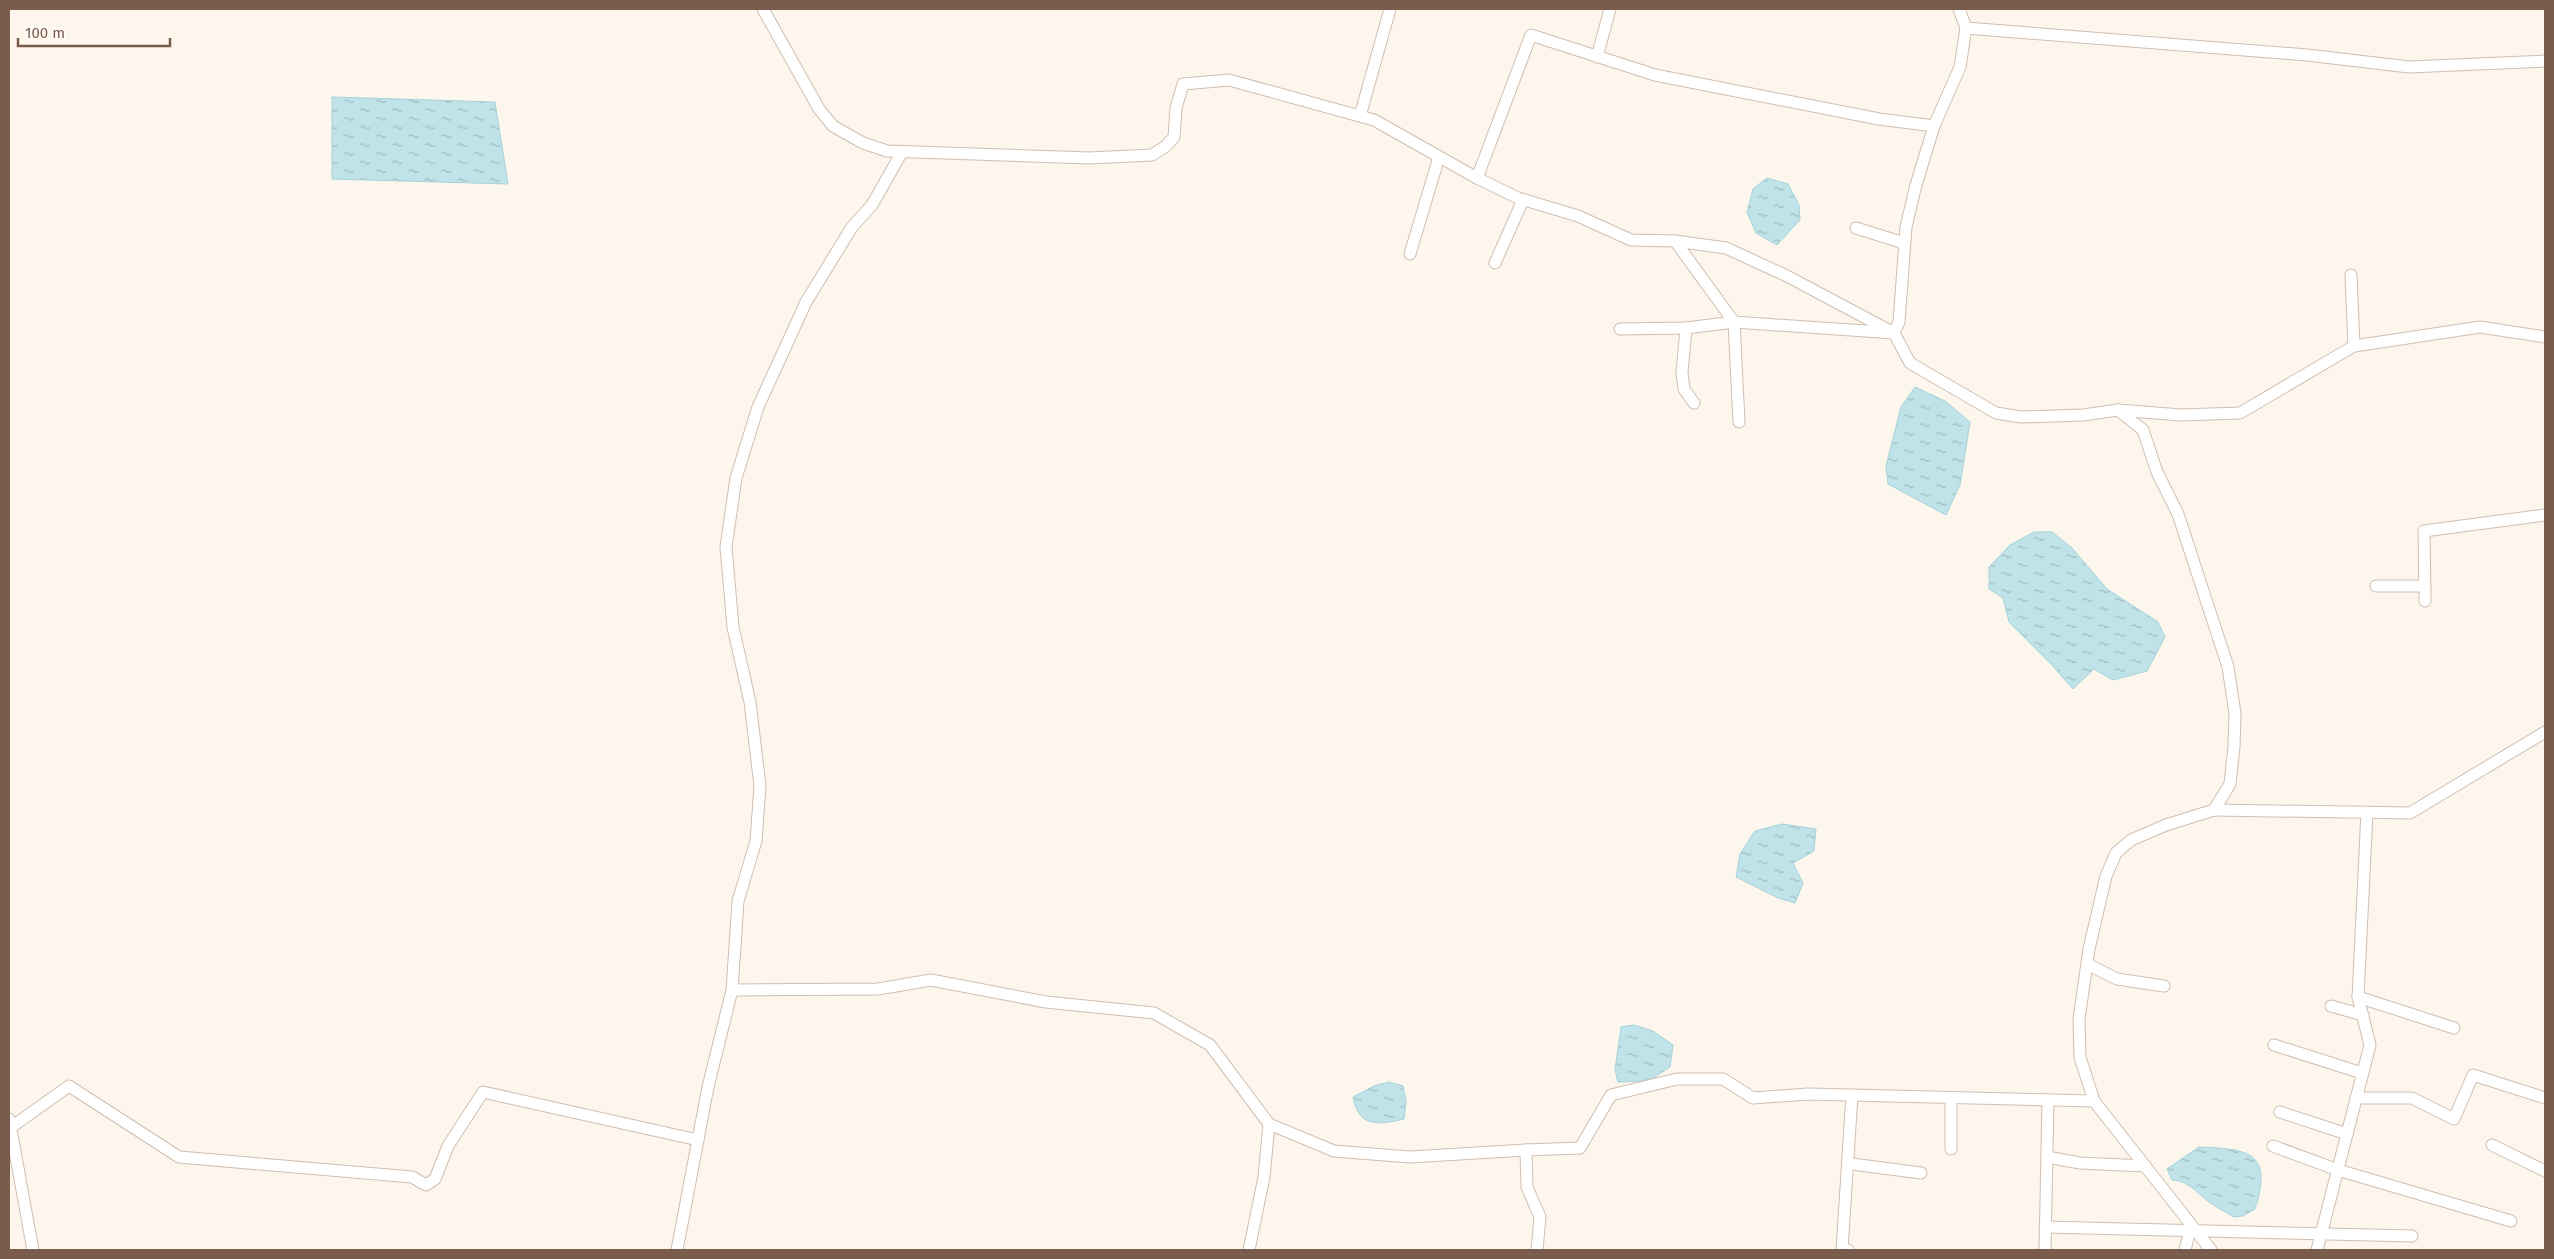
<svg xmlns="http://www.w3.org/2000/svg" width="2554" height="1259" viewBox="0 0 2554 1259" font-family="'Fira Sans',sans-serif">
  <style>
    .water { fill: url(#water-ripples); stroke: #a5d3da }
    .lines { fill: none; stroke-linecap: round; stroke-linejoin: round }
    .street-casing { stroke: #d1beb0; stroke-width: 13 }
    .street { stroke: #fff; stroke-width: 11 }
  </style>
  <defs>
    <pattern id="water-ripples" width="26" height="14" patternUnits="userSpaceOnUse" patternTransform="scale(1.25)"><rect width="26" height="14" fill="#bfe3e8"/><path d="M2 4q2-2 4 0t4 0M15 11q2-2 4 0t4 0" fill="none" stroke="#a0bbbe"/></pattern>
  </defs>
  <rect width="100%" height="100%" fill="#fdf6ec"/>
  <!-- water -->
  <g class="water">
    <path d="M332,97l163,5 13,82 -176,-5z"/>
    <path d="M1767,178l21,6 11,21 1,15 -23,25 -21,-12 -9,-21 6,-23z"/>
    <path d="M1915,387l30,14 25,21 -10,63 -14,30 -58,-31 -2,-18 15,-59z"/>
    <path d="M2034,532h18l20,16 35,41 51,33 7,15 -18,34 -34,9 -19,-11 -21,20 -23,-26 -41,-41 -6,-24 -14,-9v-22l21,-22z"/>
    <path d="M1782,824l34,5 -2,22 -21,12 10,20 -8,20 -17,-5 -42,-21 4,-23 15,-23z"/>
    <path d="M1634,1025l19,6 20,14 -3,22 -21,14 -31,1 -3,-12 6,-43z"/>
    <path d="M1389,1082l14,4 3,15 -2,18c-26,6 -45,9 -51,-22l21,-11z"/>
    <path d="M2199,1147c48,2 75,4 56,62l-12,7 -9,1c-8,-5 -17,-9 -25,-15 -13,-10 -20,-21 -37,-22l-5,-11z"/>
  </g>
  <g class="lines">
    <defs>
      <g id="street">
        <path d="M763,9l56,100 14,17 30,17 24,8 202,7 63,-3 14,-9 8,-9 2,-29 7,-24 46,-4 145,40 103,58 41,20 60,18 53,24 44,1 51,7 61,28 107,57 5,-11 7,-95 10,-42 18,-59 26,-59 6,-39 -7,-19"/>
        <path d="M1966,28l341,27 102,12 136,-6"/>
        <path d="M1597,57l13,-48"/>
        <path d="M1360,116l30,-107"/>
        <path d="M902,152l-30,53 -20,22 -46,75 -48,105 -22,71 -10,69 7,80 17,75 10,84 -4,55 -18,60 -6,89 146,-1 53,-9 115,22 108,11 56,32 59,79"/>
        <path d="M1477,178l54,-143 124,40 224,44 55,7"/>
        <path d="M1856,228l48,15"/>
        <path d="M1675,241l59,81 5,100"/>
        <path d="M1410,254l29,-97"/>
        <path d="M1495,263l28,-63"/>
        <path d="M2351,275l3,71"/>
        <path d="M1686,328l-4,45 2,16 10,14"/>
        <path d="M1620,329l66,-1 48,-6 160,11 16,30 86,50 25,4 62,-2 35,-5 25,20 14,42 21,42 50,153 7,46 -1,33 -4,38 -16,26 -48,15 -35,15 -15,13 -10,23 -17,73 -10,70 1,38 14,44 117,149"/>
        <path d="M2118,410l63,5 59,-2 114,-67 126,-19 65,10"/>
        <path d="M2376,586h49"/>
        <path d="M2425,601l-1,-70 121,-16"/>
        <path d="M2214,810l196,3 135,-81"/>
        <path d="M2087,964l30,15 47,7"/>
        <path d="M2358,997l96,31"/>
        <path d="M2331,1006l32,9"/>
        <path d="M2274,1045l88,28"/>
        <path d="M2356,1098h56l42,21 19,-44 72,23"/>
        <path d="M2280,1112l67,22"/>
        <path d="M9,1119l24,131"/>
        <path d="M10,1128l59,-42 110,71 233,20 14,8 9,-6 13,-33 35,-54 215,48"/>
        <path d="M2492,1145l53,26"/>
        <path d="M2273,1146l65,24 173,51"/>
        <path d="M1951,1149v-51"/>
        <path d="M1526,1150l54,-2 31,-53 66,-16h46l30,19 55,-4 286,7"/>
        <path d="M2047,1157l33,6 65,3"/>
        <path d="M1852,1164l69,9"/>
        <path d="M2045,1227l367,9"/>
        <path d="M677,1250l31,-163 24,-97"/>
        <path d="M1249,1250l15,-73 5,-53 65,27 76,6 116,-7 1,37 13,30 -3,33"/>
        <path d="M1848,1250l-6,-1 10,-154"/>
        <path d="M2045,1250l3,-150"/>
        <path d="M2185,1250l5,-21"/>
        <path d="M2317,1250l53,-205 -12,-48 9,-185"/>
      </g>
    </defs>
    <!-- street casing -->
    <use href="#street" class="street-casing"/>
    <!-- street -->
    <use href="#street" class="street"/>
  </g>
  <!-- border -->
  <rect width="2554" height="1259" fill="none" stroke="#7a5c4d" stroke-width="20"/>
  <!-- scale -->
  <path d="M18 38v8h152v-8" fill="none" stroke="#7a5c4d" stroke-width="2.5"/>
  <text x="25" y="38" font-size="15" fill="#7a5c4d" stroke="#fffaf3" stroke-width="4" paint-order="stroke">100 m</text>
</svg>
